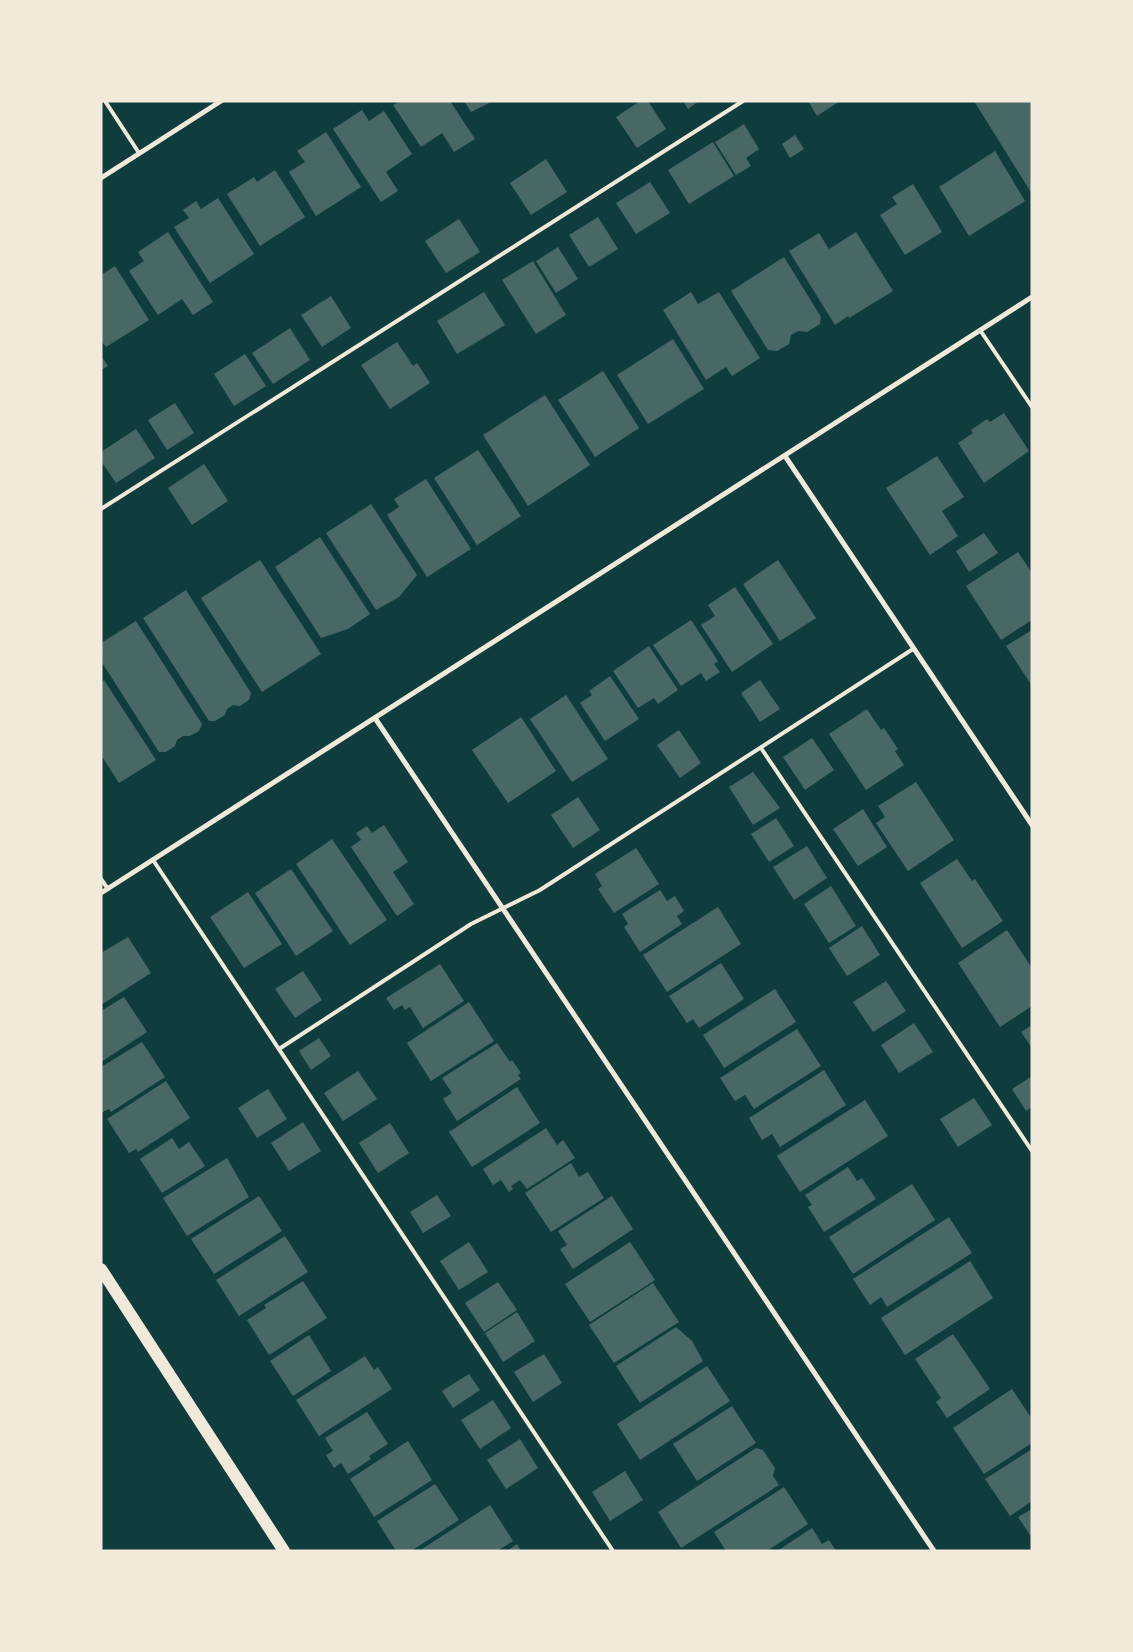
<svg xmlns="http://www.w3.org/2000/svg" width="1133" height="1652" viewBox="0 0 1133 1652" font-family="'Crimson Pro',serif">
  <style>
    .building { fill: #486865 }
    .lines { fill: none; stroke-linecap: round; stroke-linejoin: round }
    .service { stroke: #f1e9da; stroke-width: 4 }
    .minor { stroke: #f1e9da; stroke-width: 5 }
    .primary { stroke: #f1e9da; stroke-width: 12 }
  </style>
  <rect width="100%" height="100%" fill="#0f3d3e"/>
  <!-- building -->
  <g class="building">
    <path d="M400,101h50l25,38 -21,13 -12,-19 -21,14 -28,-42z"/>
    <path d="M464,101h29l-22,11z"/>
    <path d="M640,101h8l18,28 -29,19 -21,-31z"/>
    <path d="M683,101h16l-11,8z"/>
    <path d="M808,101h32l-23,15z"/>
    <path d="M974,101h56l2,4v89z"/>
    <path d="M362,110l7,11 15,-10 28,43 -26,18 12,19 -17,11 -48,-73z"/>
    <path d="M744,124l15,25 -13,9 5,8 -15,9 -21,-33z"/>
    <path d="M326,132l35,55 -45,29 -27,-44 16,-10 -8,-11z"/>
    <path d="M795,135l9,14 -14,9 -8,-14z"/>
    <path d="M713,142l21,34 -45,28 -21,-34z"/>
    <path d="M995,151l30,50 -56,35 -30,-49z"/>
    <path d="M546,159l21,33 -36,23 -21,-32z"/>
    <path d="M275,170l30,47 -45,29 -33,-52 27,-17 3,5z"/>
    <path d="M650,182l20,31 -34,21 -20,-31z"/>
    <path d="M913,184l29,48 -37,23 -25,-40 17,-11 -5,-7z"/>
    <path d="M218,198l36,56 -44,29 -36,-56 15,-9 -6,-8 13,-9 5,8z"/>
    <path d="M598,217l20,32 -29,18 -20,-32z"/>
    <path d="M459,219l21,33 -34,21 -21,-32z"/>
    <path d="M168,232l45,70 -20,13 -11,-16 -24,16 -29,-44 15,-10 -6,-9z"/>
    <path d="M856,232l37,59 -44,27 -1,-2 -13,9 -46,-74 30,-18 10,16z"/>
    <path d="M558,247l20,32 -22,14 -20,-32z"/>
    <path d="M784,257l37,60 -1,7 -13,8 -9,-1 -7,4 -2,9 -12,7 -9,-1 -37,-59z"/>
    <path d="M533,261l33,54 -30,19 -34,-54z"/>
    <path d="M115,266l34,54 -43,27 -5,-6v-66z"/>
    <path d="M484,292l21,33 -48,29 -20,-33z"/>
    <path d="M691,292l7,12 21,-12 41,66 -28,18 -6,-9 -20,13 -43,-70z"/>
    <path d="M331,296l20,32 -29,19 -21,-32z"/>
    <path d="M290,328l20,32 -37,24 -21,-31z"/>
    <path d="M673,339l31,50 -56,35 -31,-49z"/>
    <path d="M397,342l16,24 4,-3 13,20 -40,26 -29,-44z"/>
    <path d="M245,354l21,32 -32,20 -20,-32z"/>
    <path d="M101,356l7,10 -7,4z"/>
    <path d="M603,371l36,57 -44,29 -37,-57z"/>
    <path d="M545,395l45,70 -62,41 -45,-71z"/>
    <path d="M175,403l19,30 -27,17 -19,-30z"/>
    <path d="M1004,413l25,38 -45,32 -26,-40 15,-10 -2,-3 16,-11 3,3z"/>
    <path d="M136,429l19,29 -39,25 -15,-22v-9z"/>
    <path d="M478,450l43,66 -44,29 -43,-67z"/>
    <path d="M937,456l27,41 -22,14 16,25 -28,19 -44,-67z"/>
    <path d="M204,464l24,37 -36,24 -24,-37z"/>
    <path d="M426,479l45,70 -44,28 -40,-62 12,-8 -5,-8z"/>
    <path d="M371,504l46,71 -18,22 -23,13 -50,-77z"/>
    <path d="M984,533l14,20 -29,19 -13,-21z"/>
    <path d="M320,537l50,77 -22,15 -27,9 -46,-71z"/>
    <path d="M1018,552l14,21v47l-31,20 -35,-54z"/>
    <path d="M260,560l61,94 -59,38 -61,-94z"/>
    <path d="M778,560l38,58 -36,23 -37,-57z"/>
    <path d="M735,587l38,57 -41,28 -31,-47 14,-9 -7,-11z"/>
    <path d="M186,590l65,103 -2,7 -9,6 -7,-1 -6,4 -2,6 -10,6h-6l-66,-103z"/>
    <path d="M691,620l27,41 -4,3 6,8 -14,9 -5,-8 -20,13 -28,-41z"/>
    <path d="M136,621l66,103 -3,7 -9,5h-7l-6,4 -2,6 -9,6h-7l-58,-91v-18z"/>
    <path d="M1032,630v56l-26,-40z"/>
    <path d="M649,646l29,44 -20,14 -4,-6 -16,10 -25,-37z"/>
    <path d="M610,676l29,43 -34,22 -25,-38 12,-8 -3,-4z"/>
    <path d="M104,680l52,80 -37,23 -18,-28v-73z"/>
    <path d="M760,680l20,29 -20,13 -19,-29z"/>
    <path d="M566,695l42,64 -36,23 -42,-63z"/>
    <path d="M867,709l14,21 3,-2 14,21 -3,2 9,14 -38,25 -37,-56z"/>
    <path d="M521,717l35,54 -48,32 -36,-53z"/>
    <path d="M679,730l22,33 -21,15 -23,-33z"/>
    <path d="M812,738l22,32 -29,20 -22,-33z"/>
    <path d="M753,772l27,36 -27,17 -24,-38z"/>
    <path d="M916,782l38,58 -46,31 -32,-48 9,-6 -7,-11z"/>
    <path d="M578,797l22,33 -27,18 -22,-33z"/>
    <path d="M863,809l24,38 -29,19 -25,-37z"/>
    <path d="M776,818l18,28 -25,16 -18,-28z"/>
    <path d="M384,825l24,37 -15,10 21,32 -17,12 -46,-69 10,-7 -5,-7 11,-7 5,7z"/>
    <path d="M332,839l55,81 -37,25 -54,-81z"/>
    <path d="M807,846l20,32 -33,22 -21,-33z"/>
    <path d="M636,848l23,36 -45,29 -16,-24 4,-3 -7,-12z"/>
    <path d="M957,859l15,22 3,-2 28,42 -41,27 -42,-65z"/>
    <path d="M291,869l42,62 -37,25 -41,-63z"/>
    <path d="M831,886l25,40 -27,17 -25,-39z"/>
    <path d="M660,890l7,11 8,-5 9,15 -7,5 5,8 -42,28 -16,-25 4,-3 -6,-10z"/>
    <path d="M248,892l34,52 -38,24 -34,-51z"/>
    <path d="M718,907l23,37 -74,48 -24,-37z"/>
    <path d="M862,926l18,29 -33,21 -18,-28z"/>
    <path d="M1007,930l25,38v38l-32,21 -42,-64z"/>
    <path d="M128,937l23,36 -50,32v-52z"/>
    <path d="M721,963l23,36 -45,29 -6,-9 -6,4 -18,-27z"/>
    <path d="M440,964l24,37 -41,27 -13,-21 -5,3 -3,-5 -8,5 -8,-12z"/>
    <path d="M303,971l19,29 -27,18 -20,-29z"/>
    <path d="M886,981l20,30 -33,21 -20,-30z"/>
    <path d="M775,989l21,33 -72,46 -21,-33z"/>
    <path d="M124,997l23,35 -46,30v-51z"/>
    <path d="M469,1002l25,39 -63,40 -24,-38z"/>
    <path d="M914,1023l19,29 -34,21 -18,-28z"/>
    <path d="M1032,1025v23l-11,-16z"/>
    <path d="M797,1029l24,37 -67,43 -9,-14 -10,6 -15,-23z"/>
    <path d="M319,1038l12,18 -20,14 -12,-19z"/>
    <path d="M142,1042l23,35 -54,35 -2,-3 -8,4v-46z"/>
    <path d="M497,1043l13,19 2,-2 9,13 -3,2 3,4 -64,42 -14,-22 9,-6 -10,-15z"/>
    <path d="M824,1070l22,35 -66,42 -8,-13 -10,6 -13,-22z"/>
    <path d="M358,1071l19,28 -34,22 -19,-28z"/>
    <path d="M1032,1076v31l-6,4 -14,-22z"/>
    <path d="M166,1081l24,37 -52,34 -2,-3 -7,4 -22,-34z"/>
    <path d="M517,1087l23,36 -68,44 -23,-35z"/>
    <path d="M268,1089l19,30 -30,19 -19,-30z"/>
    <path d="M974,1098l18,27 -34,22 -18,-28z"/>
    <path d="M865,1100l23,36 -88,56 -23,-36z"/>
    <path d="M303,1122l18,29 -32,20 -18,-28z"/>
    <path d="M390,1123l19,30 -31,20 -19,-30z"/>
    <path d="M546,1128l11,17 6,-5 12,18 -48,31 -7,-9 -9,6 2,3 -4,3 -8,-12 -8,5 -10,-16z"/>
    <path d="M172,1138l7,11 10,-7 16,24 -43,27 -22,-34z"/>
    <path d="M227,1158l22,39 -62,39 -24,-38z"/>
    <path d="M571,1163l8,14 9,-5 16,26 -53,34 -26,-39z"/>
    <path d="M848,1167l9,14 5,-3 14,21 -52,33 -16,-25 4,-2 -7,-10z"/>
    <path d="M912,1184l23,36 -82,54 -24,-37z"/>
    <path d="M437,1195l14,21 -28,17 -13,-21z"/>
    <path d="M259,1196l23,35 -68,43 -23,-35z"/>
    <path d="M612,1196l21,33 -60,40 -13,-20 7,-4 -9,-14z"/>
    <path d="M949,1217l23,36 -85,54 -6,-10 -11,8 -17,-26z"/>
    <path d="M285,1236l23,36 -69,44 -23,-36z"/>
    <path d="M469,1242l19,30 -29,18 -19,-29z"/>
    <path d="M630,1242l25,38 -65,42 -25,-38z"/>
    <path d="M970,1261l23,37 -88,57 -24,-37z"/>
    <path d="M303,1281l24,37 -58,37 -22,-35 19,-12 -2,-3z"/>
    <path d="M498,1282l19,28 -33,22 -19,-29z"/>
    <path d="M653,1283l26,39 -65,41 -25,-38z"/>
    <path d="M517,1312l18,29 -32,21 -18,-29z"/>
    <path d="M676,1327l16,14 11,20 -63,42 -24,-37z"/>
    <path d="M953,1334l37,55 -43,29 -11,-16 5,-4 -26,-39z"/>
    <path d="M309,1335l22,36 -38,25 -23,-35z"/>
    <path d="M544,1354l18,29 -29,19 -19,-30z"/>
    <path d="M365,1356l9,14 4,-3 14,22 -73,47 -23,-36z"/>
    <path d="M707,1366l23,35 -90,59 -23,-36z"/>
    <path d="M469,1374l11,16 -27,18 -11,-17z"/>
    <path d="M1012,1389l20,30v24l-48,31 -31,-46z"/>
    <path d="M493,1400l18,28 -31,21 -19,-29z"/>
    <path d="M732,1406l24,37 -59,38 -24,-37z"/>
    <path d="M367,1412l21,32 -19,12 2,3 -23,15 -7,-11 -7,5 -8,-13 7,-4 -8,-13z"/>
    <path d="M520,1439l18,29 -32,21 -19,-29z"/>
    <path d="M408,1441l24,39 -58,37 -24,-38z"/>
    <path d="M756,1448l7,2 12,18 -2,8 6,9 -98,63 -23,-36z"/>
    <path d="M1032,1449v52l-22,15 -25,-37z"/>
    <path d="M625,1471l18,29 -33,21 -18,-29z"/>
    <path d="M435,1484l24,36 -48,31h-15l-19,-30z"/>
    <path d="M784,1487l24,37 -41,27h-41l-12,-19z"/>
    <path d="M490,1505l23,36 -16,10h-78z"/>
    <path d="M1032,1509v29l-14,-21z"/>
    <path d="M812,1528l10,16 7,-4 7,11h-59z"/>
    <path d="M517,1544l4,7h-14z"/>
  </g>
  <g class="lines">
    <!-- service -->
    <g class="service">
      <path d="M105,101l34,52"/>
      <path d="M980,330l52,77"/>
      <path d="M101,509l642,-408"/>
      <path d="M761,748l271,403"/>
      <path d="M153,860l460,691"/>
      <path d="M101,879l7,10"/>
      <path d="M279,1049l192,-125 69,-34 373,-241"/>
    </g>
    <!-- minor -->
    <g class="minor">
      <path d="M101,178l120,-77"/>
      <path d="M785,456l247,369"/>
      <path d="M375,718l559,833"/>
      <path d="M101,893l931,-596"/>
    </g>
    <!-- primary -->
    <path class="primary" d="M101,1269l183,282"/>
  </g>
  <!-- border -->
  <rect width="1133" height="1652" fill="none" stroke="#f1e9da" stroke-width="205"/>
</svg>
